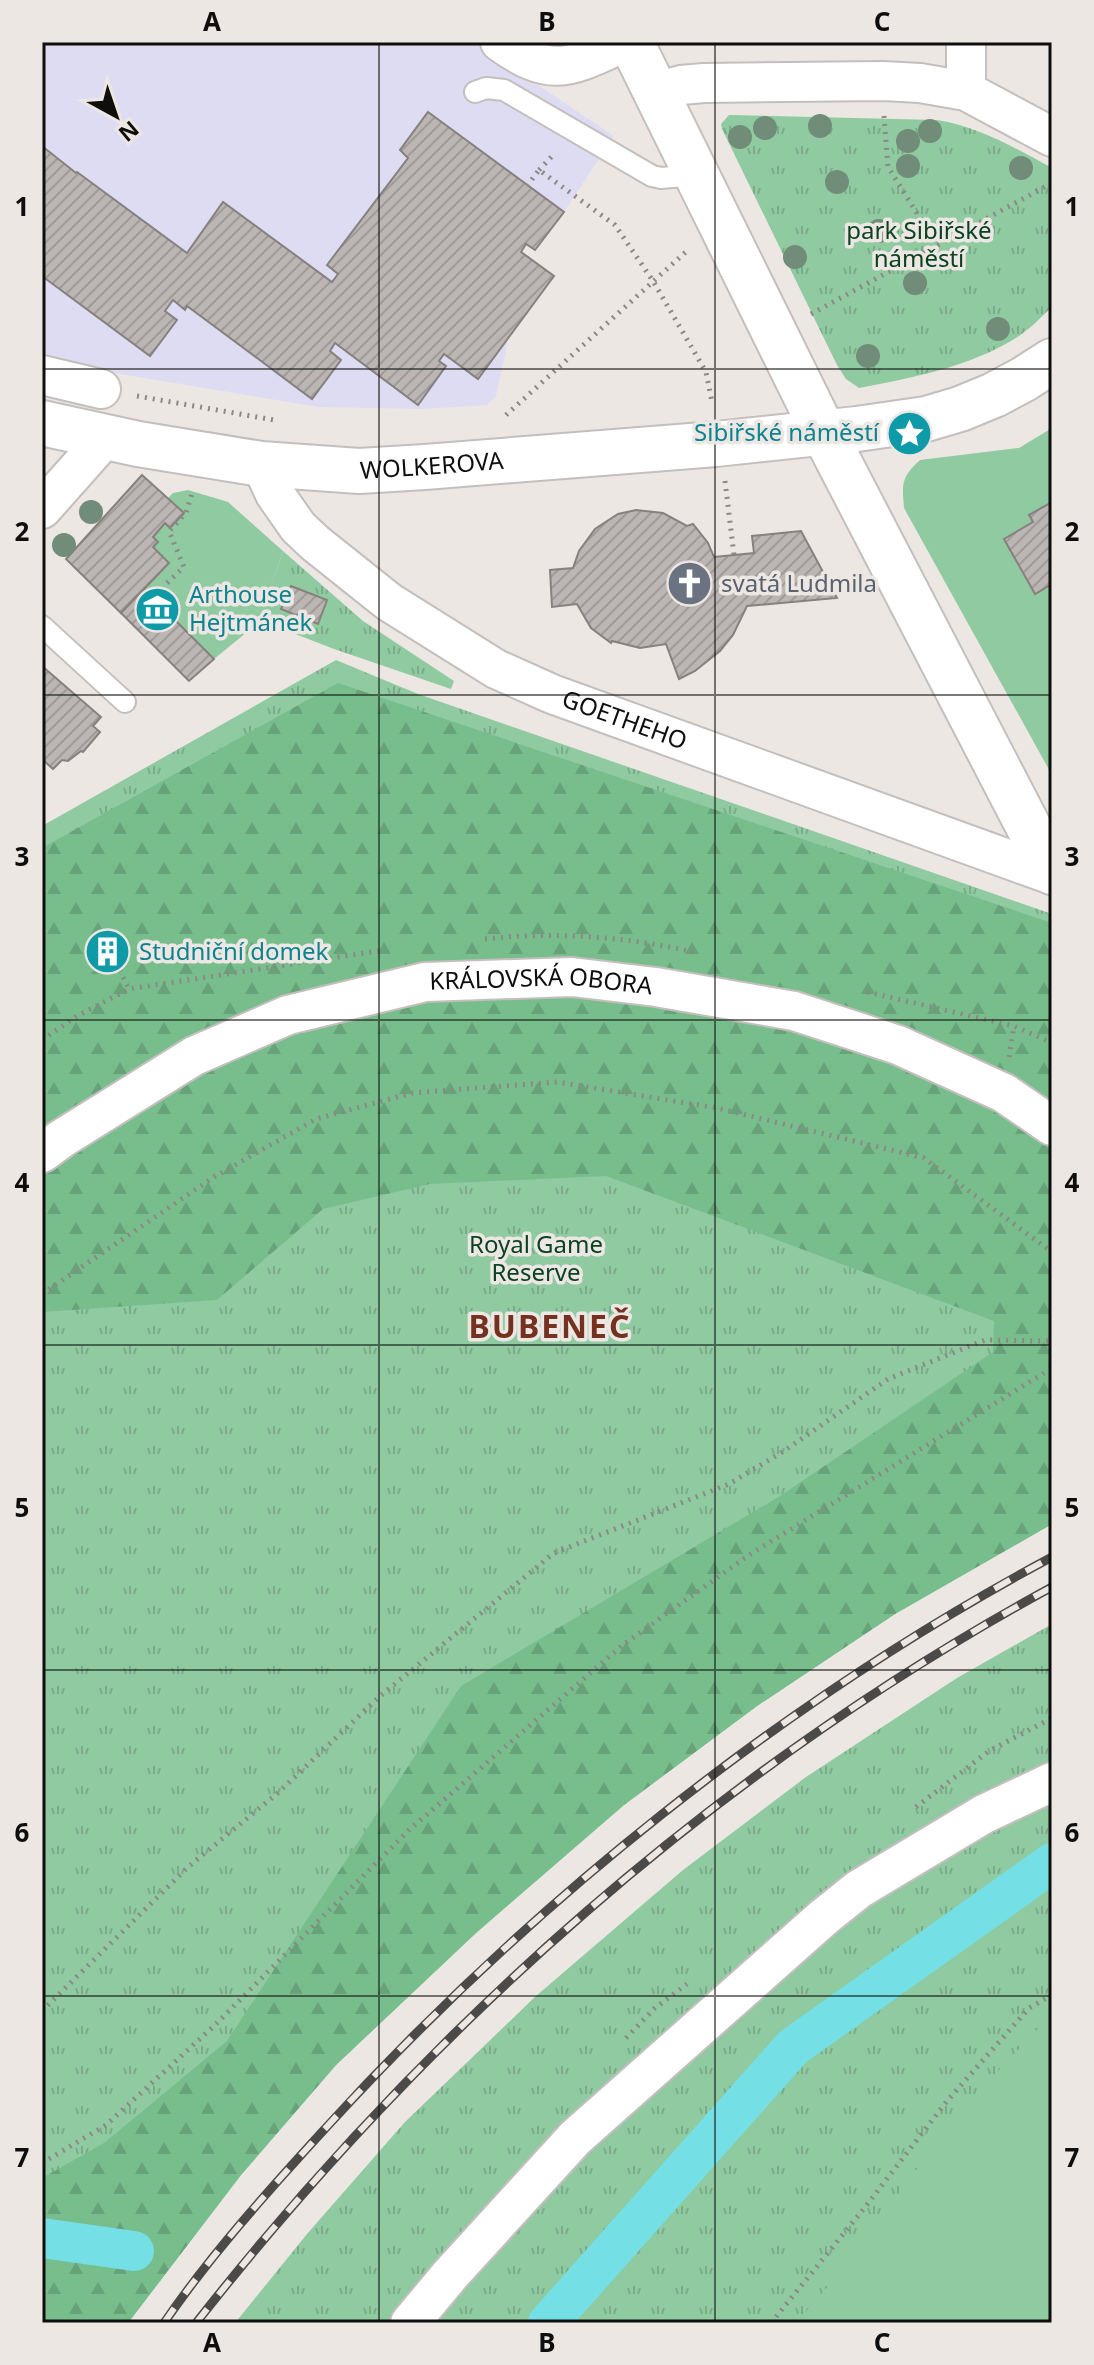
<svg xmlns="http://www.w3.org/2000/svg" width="1094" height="2365" viewBox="0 0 1094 2365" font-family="'Noto Sans',sans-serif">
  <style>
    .education { fill: #dedcf2 }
    .grass { fill: url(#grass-tufts); fill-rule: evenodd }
    .forest { fill: url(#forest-firs) }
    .garden { fill: #8fcaa0 }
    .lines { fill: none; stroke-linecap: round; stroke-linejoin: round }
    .canal { stroke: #74dfe5; stroke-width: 40 }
    .building { fill: url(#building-hatch); stroke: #86817e; stroke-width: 2 }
    .lane-casing { stroke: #c4bfbc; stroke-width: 24 }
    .street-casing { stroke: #c4bfbc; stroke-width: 42 }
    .secondary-casing { stroke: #c4bfbc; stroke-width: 48 }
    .path { stroke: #8c8886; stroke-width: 5; stroke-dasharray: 2 6; stroke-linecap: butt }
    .lane { stroke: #fff; stroke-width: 20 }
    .street { stroke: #fff; stroke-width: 38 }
    .secondary { stroke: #fff; stroke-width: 44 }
    .rail-casing { stroke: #4c4a48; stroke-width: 9 }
    .rail { stroke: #ede7e4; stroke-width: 6; stroke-dasharray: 18; stroke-linecap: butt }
    .tree { fill: #718c79 }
    .grid { fill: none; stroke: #0f0e0d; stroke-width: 2; stroke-opacity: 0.55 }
    .labels { text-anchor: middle; stroke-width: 7; stroke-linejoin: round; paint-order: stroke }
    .park-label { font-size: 24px; fill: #0b4222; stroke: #ede7e4 }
    .culture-label { font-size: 24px; fill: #0d838f; stroke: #ede7e4; text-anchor: start }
    .street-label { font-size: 24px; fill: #0f0e0d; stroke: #ede7e4 }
    .worship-label { font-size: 24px; fill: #5b616d; stroke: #ede7e4; text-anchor: start }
    .district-label { font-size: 32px; font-weight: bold; letter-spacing: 2px; fill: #75311f; stroke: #ede7e4 }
    .neatline { fill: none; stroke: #0f0e0d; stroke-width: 3 }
    .grid-label { font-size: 26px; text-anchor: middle; font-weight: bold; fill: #0f0e0d }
  </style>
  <defs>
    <pattern id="grass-tufts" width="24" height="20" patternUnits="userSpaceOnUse" patternTransform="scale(2)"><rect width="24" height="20" fill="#8fcaa0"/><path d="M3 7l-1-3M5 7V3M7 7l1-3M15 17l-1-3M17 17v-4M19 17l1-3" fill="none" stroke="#7aac89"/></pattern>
    <pattern id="forest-firs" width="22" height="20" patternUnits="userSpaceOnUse" patternTransform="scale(2)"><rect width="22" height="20" fill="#78be8d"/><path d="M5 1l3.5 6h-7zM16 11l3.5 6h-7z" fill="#67a278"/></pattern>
    <pattern id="building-hatch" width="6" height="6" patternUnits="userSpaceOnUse" patternTransform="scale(2)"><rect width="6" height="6" fill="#bbb6b3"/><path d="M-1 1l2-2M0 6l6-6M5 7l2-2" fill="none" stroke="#a09b99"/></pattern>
  </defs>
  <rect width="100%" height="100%" fill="#ede7e4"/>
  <!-- education -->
  <path class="education" d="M42,42h432l140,94 -50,76 -29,38 -9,-6 -4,7 32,25 -45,60 -13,60 -9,9 -64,4 -104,-2 -277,-46z"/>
  <!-- grass -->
  <g class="grass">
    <path d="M729,115l208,5c43,7 78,28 115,48v139c-10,9 -21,21 -33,29 -49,31 -104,41 -160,52l-13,-9 -9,-14 -115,-236 -1,-5z"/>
    <path d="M283,551l80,70 91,60 -3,8 -117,-40 -72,-28 -4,1zM292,586l35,14 -9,24 -36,-15z"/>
    <path d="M336,660l82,34 634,220v610l-157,90 -138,92 -133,99 -148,128 -140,132 -95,110 -113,148h-86v-1497z"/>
    <path d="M1052,1624v699h-817l72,-89 98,-112 131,-126 147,-126 123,-93 151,-99z"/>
  </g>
  <!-- forest -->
  <path class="forest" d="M338,683l714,240v601l-157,90 -138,92 -133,99 -148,128 -140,132 -95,110 -113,148h-86v-145l62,-35 123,-102 234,-355 319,-190 213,-144 1,-31 -388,-145 -176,8 -107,25 -106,91 -175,12v-464z"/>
  <!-- garden -->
  <g class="garden">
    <path d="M1052,428v74l-23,13 4,7 -29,17 30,55 18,-10v191l-148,-267c-2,-24 -3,-31 16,-48l99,-12z"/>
    <path d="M188,490l40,12 55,49 -25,72 -44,36 -70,-70 25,-25 -16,-17 5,-5 -5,-5 12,-14 6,5 13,-15 -16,-15 5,-5z"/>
    <path d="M1052,2014v309h-256l28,-32 142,-186z"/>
  </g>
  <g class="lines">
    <!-- canal -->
    <g class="canal">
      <path d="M42,2238l92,13"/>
      <path d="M548,2323l245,-276 259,-184"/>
    </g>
  </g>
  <!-- building -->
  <g class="building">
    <path d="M428,112l136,100 -29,38 -9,-6 -5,8 33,24 -76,103 -34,-25 -5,7 7,5 -28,39 -83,-62 -5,8 11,9 -29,39 -125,-93 -2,4 -12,-10 -8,11 12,9 -27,36 -108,-80v-130l34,27 1,-1 110,81 36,-51 109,80 6,-8 -11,-9 81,-107 -8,-8z"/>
    <path d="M142,475l42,38 -14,15 -5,-5 -12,14 5,5 -5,5 16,16 -48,50 -55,-54z"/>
    <path d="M1052,502v82l-17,10 -31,-55 29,-17 -4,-7z"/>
    <path d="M636,510l27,3 24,13 6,-2 15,19 6,14 40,-4 -2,-17 49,-5 36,67 -90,8 -14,29 -13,16 -25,20 -16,8 -13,-35 -26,4 -28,-7 -1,2 -20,-15 -14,-24 -25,3 -2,-37 23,-2 6,-17 16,-22 23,-15z"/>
    <path d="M291,586l36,14 -9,24 -37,-15z"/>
    <path d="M144,589l70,70 -25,22 -68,-68z"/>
    <path d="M42,666l59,51 -8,9 7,6 -17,20 -2,-1 -13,10 -6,-1 -9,9 -11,-10z"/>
    <path d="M113,937l11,19 -20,11 -11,-19z"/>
  </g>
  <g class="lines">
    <defs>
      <g id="lane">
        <path d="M475,92l11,-4 18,2 148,86 9,2 35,-3"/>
        <path d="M42,626l83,76"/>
      </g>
      <g id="street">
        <path d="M500,42c53,38 70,25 125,0"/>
        <path d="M966,91v-49"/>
        <path d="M655,92l26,-7 23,-2 179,-2 37,2 46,8 86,46"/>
        <path d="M42,375l59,14"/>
        <path id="s1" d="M261,464l14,30 23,33 17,16 74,59 107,67 56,25 500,181"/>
        <path d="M42,509l64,-72"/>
        <path id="s2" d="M42,1153l19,-14 133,-83 94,-41 137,-33 147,-5 84,10 138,24 104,34 106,48 48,33"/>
        <path d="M410,2323l40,-48 125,-137 249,-221 35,-28 125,-75 68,-32"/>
      </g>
      <g id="secondary">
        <path d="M631,42l193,391 228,439"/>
        <path id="s3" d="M42,423l96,21 123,20 98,7 66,-4 291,-23 141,-15 69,-10 34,-10 34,-14 30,-16 28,-18"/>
      </g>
    </defs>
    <!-- lane casing -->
    <use href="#lane" class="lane-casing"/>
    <!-- street casing -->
    <use href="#street" class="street-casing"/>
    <!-- secondary casing -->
    <use href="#secondary" class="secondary-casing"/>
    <!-- path -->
    <g class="path">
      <path d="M884,116l4,51 49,78"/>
      <path d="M539,170l16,-17"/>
      <path d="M527,186l12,-16 76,55 38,56 53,91 6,30"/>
      <path d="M811,314l241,-131"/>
      <path d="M137,396l137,24"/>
      <path d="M506,415l183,-166"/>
      <path d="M725,481l9,74"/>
      <path d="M161,606l5,-22 18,-17 -15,-36 17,-18 6,-20"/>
      <path d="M485,939c71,-8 144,-2 213,14"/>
      <path d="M116,963l13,26"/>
      <path d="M867,992l147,34 38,17"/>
      <path d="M42,1040l35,-24 52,-27 255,-39"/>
      <path d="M1009,1057l5,-31"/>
      <path d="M42,1294l172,-117 102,-58 96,-26 145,-11 160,26 207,50 128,94"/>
      <path d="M916,1807l73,-56 63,-33"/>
      <path d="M42,2011l146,-144 91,-75 100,-95 175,-144 175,-69 55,-33 104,-72 97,-39 67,1"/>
      <path d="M626,2038l29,-30 32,-24"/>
      <path d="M42,2163l64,-38 109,-100 194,-195 215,-186 125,-89 303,-187"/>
      <path d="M771,2323l91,-112 85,-110 82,-93 23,-13"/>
    </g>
    <!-- lane -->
    <use href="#lane" class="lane"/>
    <!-- street -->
    <use href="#street" class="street"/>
    <!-- secondary -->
    <use href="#secondary" class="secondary"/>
    <defs>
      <g id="rail">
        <path d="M164,2323c45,-66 104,-132 158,-191 206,-227 459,-430 730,-575"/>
        <path d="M196,2323c234,-298 522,-554 856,-736"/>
      </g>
    </defs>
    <!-- rail casing -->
    <use href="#rail" class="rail-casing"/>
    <!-- rail -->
    <use href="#rail" class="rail"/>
  </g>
  <!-- trees -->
  <g class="tree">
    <circle cx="820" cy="126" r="12"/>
    <circle cx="765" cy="128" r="12"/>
    <circle cx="930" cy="131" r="12"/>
    <circle cx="740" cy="137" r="12"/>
    <circle cx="908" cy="141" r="12"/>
    <circle cx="908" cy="166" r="12"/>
    <circle cx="1021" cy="168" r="12"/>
    <circle cx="837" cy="182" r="12"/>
    <circle cx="879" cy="231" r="12"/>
    <circle cx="795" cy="257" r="12"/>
    <circle cx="915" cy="283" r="12"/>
    <circle cx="998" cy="329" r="12"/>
    <circle cx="868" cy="356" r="12"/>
    <circle cx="91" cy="512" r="12"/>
    <circle cx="64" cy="545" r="12"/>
  </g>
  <!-- grid -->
  <path class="grid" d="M379,42v2281M715,42v2281M42,369h1010M42,695h1010M42,1020h1010M42,1345h1010M42,1670h1010M42,1996h1010"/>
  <!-- icons -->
  <defs>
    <symbol id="sight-disc" viewBox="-11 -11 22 22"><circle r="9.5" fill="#0f9aa8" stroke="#ede7e4"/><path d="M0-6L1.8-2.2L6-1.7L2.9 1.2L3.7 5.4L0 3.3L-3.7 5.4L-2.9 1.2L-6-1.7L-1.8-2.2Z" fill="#fff"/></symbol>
    <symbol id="church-disc" viewBox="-11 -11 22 22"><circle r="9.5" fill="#6b7280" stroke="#ede7e4"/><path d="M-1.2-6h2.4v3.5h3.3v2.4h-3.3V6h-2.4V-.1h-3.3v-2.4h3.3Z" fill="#fff"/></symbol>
    <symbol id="museum-disc" viewBox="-11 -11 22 22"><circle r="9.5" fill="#0f9aa8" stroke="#ede7e4"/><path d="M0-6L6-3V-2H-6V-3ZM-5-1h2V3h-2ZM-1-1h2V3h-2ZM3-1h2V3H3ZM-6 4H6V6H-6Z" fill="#fff"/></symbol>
    <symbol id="building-disc" viewBox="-11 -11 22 22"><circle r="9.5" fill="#0f9aa8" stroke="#ede7e4"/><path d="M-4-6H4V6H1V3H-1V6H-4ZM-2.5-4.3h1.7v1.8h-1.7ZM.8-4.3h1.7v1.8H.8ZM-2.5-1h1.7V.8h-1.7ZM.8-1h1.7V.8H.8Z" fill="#fff"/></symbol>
  </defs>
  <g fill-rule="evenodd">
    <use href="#sight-disc" x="884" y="408" width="51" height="51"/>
    <use href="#church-disc" x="664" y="558" width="51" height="51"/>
    <use href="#museum-disc" x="132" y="584" width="51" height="51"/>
    <use href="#building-disc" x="82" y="926" width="51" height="51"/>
  </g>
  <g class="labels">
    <!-- park labels -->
    <g class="park-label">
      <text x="919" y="239">park Sibiřské<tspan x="919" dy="28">náměstí</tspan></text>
      <text x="536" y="1253">Royal Game<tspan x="536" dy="28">Reserve</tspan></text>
    </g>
    <!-- culture labels -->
    <g class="culture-label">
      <text x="879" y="441" text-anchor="end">Sibiřské náměstí</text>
      <text x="189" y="603">Arthouse<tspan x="189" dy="28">Hejtmánek</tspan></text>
      <text x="139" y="960">Studniční domek</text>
    </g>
    <!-- street labels -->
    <g class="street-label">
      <text dy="8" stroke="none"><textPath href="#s3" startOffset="394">WOLKEROVA</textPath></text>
      <text dy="8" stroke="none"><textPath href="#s1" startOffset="456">GOETHEHO</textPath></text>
      <text dy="8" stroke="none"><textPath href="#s2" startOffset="540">KRÁLOVSKÁ OBORA</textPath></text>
    </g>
    <!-- worship labels -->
    <g class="worship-label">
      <text x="721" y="592">svatá Ludmila</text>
    </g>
    <!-- district labels -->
    <g class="district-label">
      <text x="550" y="1338">BUBENEČ</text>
    </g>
  </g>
  <!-- border -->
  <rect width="1094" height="2365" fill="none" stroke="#ede7e4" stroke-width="88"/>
  <!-- north arrow -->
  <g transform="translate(116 116) rotate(140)" stroke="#ede7e4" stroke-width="6" paint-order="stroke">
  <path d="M0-6L14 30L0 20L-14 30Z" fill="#0f0e0d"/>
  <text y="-12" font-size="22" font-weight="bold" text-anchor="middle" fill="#0f0e0d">N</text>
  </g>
  <rect x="44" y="44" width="1006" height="2277" class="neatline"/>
  <g class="grid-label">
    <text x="212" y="31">A</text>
    <text x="547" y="31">B</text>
    <text x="882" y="31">C</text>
    <text x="22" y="216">1</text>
    <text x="1072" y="216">1</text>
    <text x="22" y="541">2</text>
    <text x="1072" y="541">2</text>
    <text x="22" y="866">3</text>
    <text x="1072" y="866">3</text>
    <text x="22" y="1192">4</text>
    <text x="1072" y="1192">4</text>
    <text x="22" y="1517">5</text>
    <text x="1072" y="1517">5</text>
    <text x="22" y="1842">6</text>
    <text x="1072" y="1842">6</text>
    <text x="22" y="2167">7</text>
    <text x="1072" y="2167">7</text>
    <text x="212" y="2352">A</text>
    <text x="547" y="2352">B</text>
    <text x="882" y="2352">C</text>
  </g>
</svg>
